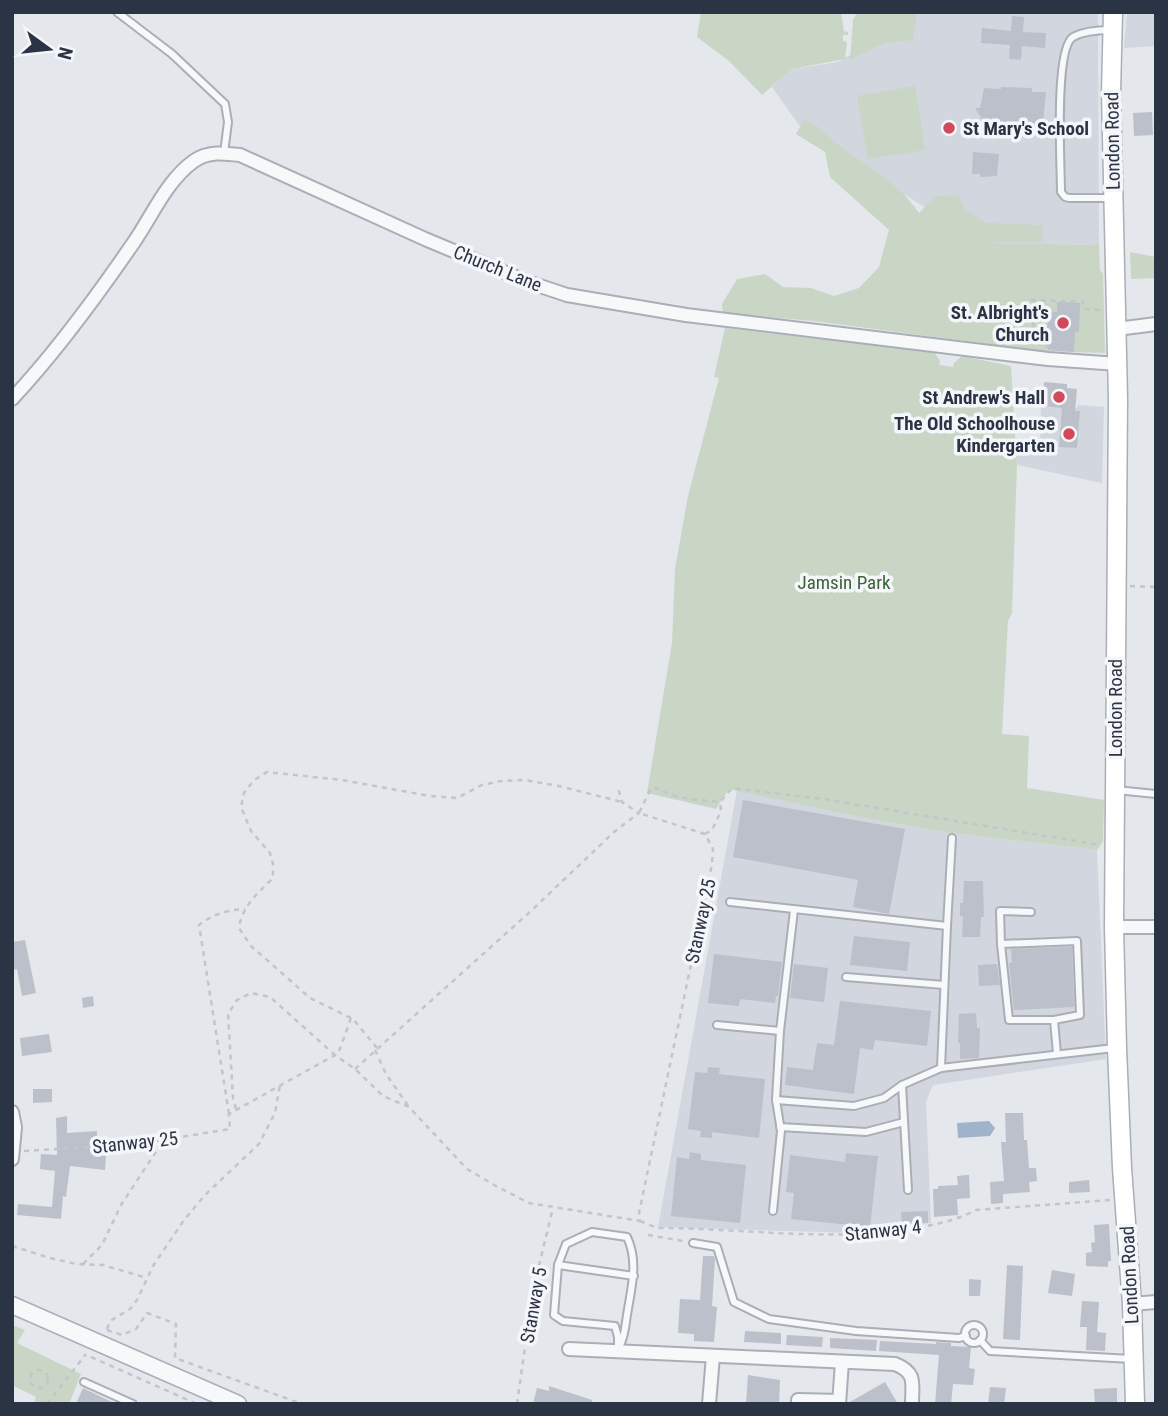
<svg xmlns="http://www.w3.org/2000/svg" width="1168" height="1416" viewBox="0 0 1168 1416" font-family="'Roboto Condensed',sans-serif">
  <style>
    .built { fill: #d2d6de }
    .green { fill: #c9d6c5 }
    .water { fill: #9fb4cc }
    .building { fill: #bbc0ca }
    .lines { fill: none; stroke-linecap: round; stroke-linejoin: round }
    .service-casing { stroke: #a9aeb7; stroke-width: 10 }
    .minor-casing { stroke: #a9aeb7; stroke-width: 16 }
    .tertiary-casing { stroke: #a9aeb7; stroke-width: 19 }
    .secondary-casing { stroke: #a9aeb7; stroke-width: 21 }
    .path { stroke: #c2c5cb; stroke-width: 2.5; stroke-dasharray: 5 5; stroke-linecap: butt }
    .service { stroke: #f7f8fa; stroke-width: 6 }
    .minor { stroke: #f7f8fa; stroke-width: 12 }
    .tertiary { stroke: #f7f8fa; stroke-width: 16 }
    .secondary { stroke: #fff; stroke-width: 18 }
    .poi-dot { fill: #d1495b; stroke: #f4f6f9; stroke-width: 2.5 }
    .labels { text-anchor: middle; stroke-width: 7; stroke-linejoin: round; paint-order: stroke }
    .poi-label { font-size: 19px; font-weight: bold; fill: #2b3445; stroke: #f4f6f9; text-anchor: end }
    .street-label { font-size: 19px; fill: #2b3445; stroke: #f4f6f9 }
    .park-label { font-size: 19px; fill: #3f6138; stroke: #f4f6f9 }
  </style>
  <rect width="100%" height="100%" fill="#e4e7ec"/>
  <!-- built -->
  <g class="built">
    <path d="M917,12h181l1,233 -146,-2 -25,-34 -122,-74 -34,-48 20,-18 46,-7 29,-17 46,-10z"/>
    <path d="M1127,12h29v34l-32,2z"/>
    <path d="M1079,405l25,2 -2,76 -85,-18 -2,-24 25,3 1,-38 34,3z"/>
    <path d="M737,790l122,27 84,15 154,18 9,209 -173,26 -7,17 5,121 -34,2 -43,8 -196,-6z"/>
  </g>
  <!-- green -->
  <g class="green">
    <path d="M701,12h140l3,19 4,1v3h-5v6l4,1 -2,17 -53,10 -30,26 -33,-34 -32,-24z"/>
    <path d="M857,12h60l-4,28 -29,3 -34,17 3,-40z"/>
    <path d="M915,86l10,64 -57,9 -11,-63z"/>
    <path d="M804,120c20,9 20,13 35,25 31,26 55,32 80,68l17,-17 22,-1 8,15 21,13 55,2 1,16 -61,2 117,2 1,25 3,4 2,79 -65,-2 -226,-30 -91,-8 -1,-9 15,-25 28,-5 18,13 28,1 23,8 25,-8 20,-21 10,-37 -59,-53 -5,-25 -29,-18z"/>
    <path d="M1130,252l26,5v21l-25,1z"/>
    <path d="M725,328l209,24 6,9 -1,4 14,2 1,-4 8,-7 49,10 6,99 -5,148 -4,8 -6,113 27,2 -2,52 77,12 -1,41 -6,9 -154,-18 -84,-15 -130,-28 -13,20 -69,-16 25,-150 3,-74 13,-73 31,-118 -5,-1z"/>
    <path d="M12,1325l13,5 -8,13 64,31 -12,30h-35l2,-7 -24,-12z"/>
  </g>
  <!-- water -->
  <path class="water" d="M989,1121l6,7 -5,8 -32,2 -1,-15z"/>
  <!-- building -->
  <g class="building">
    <path d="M1012,16l12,1 -1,15 23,1 -1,15 -23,-2 -1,14 -12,-1 1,-14 -29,-2 1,-15 29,3z"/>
    <path d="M1001,87l31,1v4h14l-3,30h-5l-1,10h-6v3l-17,-1v-5l-11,-1 1,-6 -21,-1 -8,-13h5l4,-20 17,1z"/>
    <path d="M1152,112l1,23 -19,1 -1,-23z"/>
    <path d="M973,152l26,2 -2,22 -17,1v-3h-8z"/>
    <path d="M1057,302l23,1 -1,29h-4l-1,20 -26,-2 -1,-39 10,1z"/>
    <path d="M1044,382l23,2v4l10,1 -2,22h5l-3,37 -18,-1 3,-39 -20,-2z"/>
    <path d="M743,800l162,29 -16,85 -36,-7 5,-27 -125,-23z"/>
    <path d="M964,881h19l1,36h-3l-1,20h-18l1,-21h-3v-13h3z"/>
    <path d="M854,936l56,6 -3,29 -57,-6z"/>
    <path d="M25,940l11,53 -14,3 -5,-27 -5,1v-28z"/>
    <path d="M1072,947l2,60 -60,3 -5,-47h3l-1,-14z"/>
    <path d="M714,954l68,8 -4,34h-2l-1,7 -35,-4 -1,7 -31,-3z"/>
    <path d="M794,964l34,4 -4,34 -34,-4z"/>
    <path d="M997,964l3,21 -21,1 -1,-21z"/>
    <path d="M93,996l1,10 -11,2 -1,-10z"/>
    <path d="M840,1001l91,10 -4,35 -52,-6 -2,10 -13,-2 -6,46 -69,-9 2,-18 26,3 4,-27 17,2z"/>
    <path d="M976,1013l1,15h3l-1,30 -19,1v-16h-2l1,-29z"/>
    <path d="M49,1034l3,18 -30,4 -2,-18z"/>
    <path d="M708,1067l12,1 -1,6 46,5 -6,59 -47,-6v6l-12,-1 1,-6 -13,-2 7,-57 12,1z"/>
    <path d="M33,1089h19v13l-19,1z"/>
    <path d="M1005,1113h18l1,27h3l2,28h7l1,13 -8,1 1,10 -27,2v9l-12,1 -1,-22 14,-1 -3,-39h5z"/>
    <path d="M67,1116v17l30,-2v24l9,1 -1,14 -35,-4 -4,31 -3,-1 -2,23 -44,-4 1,-11 34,3 3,-36 -15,-2 1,-15 16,1 -1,-37z"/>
    <path d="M690,1152l11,2v6l45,5 -6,58 -69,-7 6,-59 12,2z"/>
    <path d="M846,1153l32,3 -8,71 -79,-8 3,-26 -8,-1 4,-37 55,7z"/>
    <path d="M967,1175h2l1,23 -13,1 1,16 -24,2 -1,-28h5v-3l20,-1 -1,-9z"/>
    <path d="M1089,1180l1,12 -21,1v-11z"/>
    <path d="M928,1211v12l-26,1 -1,-12z"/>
    <path d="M1109,1224l2,37h-3v6l-22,-1v-13l6,-1 -1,-9 4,-1 -1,-17z"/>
    <path d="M703,1256h11l1,3 -3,47 5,1 -3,35 -20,-1v-7l-16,-1 2,-34 20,1z"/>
    <path d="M1007,1265l16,1 -3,74 -17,-1z"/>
    <path d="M1052,1270l23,4 -3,22 -24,-3z"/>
    <path d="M969,1279l12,1 -1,16h-11z"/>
    <path d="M1082,1301l17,1 -2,30 9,1 -1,18 -19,-1 1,-23h-7z"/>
    <path d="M745,1331l36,2v11l-37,-2z"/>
    <path d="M787,1335l36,2 -1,10 -36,-2z"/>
    <path d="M830,1338l47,2 -1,11 -46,-3z"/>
    <path d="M880,1341l56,3v-2l15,1v3l20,1 -2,21 6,1 -2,16 -20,-1 -2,20h-16l4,-49 -60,-4z"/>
    <path d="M748,1375l32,5 -1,24h-33z"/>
    <path d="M885,1382l13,22h-50v-1z"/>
    <path d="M549,1386l43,14v4h-59l4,-16 12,3z"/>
    <path d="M990,1387l16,1 -2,16h-16z"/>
    <path d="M83,1388l33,16h-40z"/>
    <path d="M1117,1388v16h-22l-1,-15z"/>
  </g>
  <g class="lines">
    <defs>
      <g id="service">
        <path d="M117,12l55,42 53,50 3,18 -4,31"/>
        <path d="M1110,198h-41l-4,-1 -4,-5c0,-26 -7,-143 12,-155 11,-6 26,-7 37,-7"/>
        <path d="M1116,790l40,4"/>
        <path d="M730,902l217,24 -6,142"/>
        <path d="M947,926l5,-88"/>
        <path d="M1001,944l-1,-33 31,1"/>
        <path d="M846,977l98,8"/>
        <path d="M1054,1020l26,-5 -3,-74 -76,3 8,76h45l3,34"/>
        <path d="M717,1025l63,6"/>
        <path d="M902,1085l6,105"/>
        <path d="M776,1100l78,6 30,-8 18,-13 39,-17 173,-20"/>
        <path d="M780,1127l86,5 38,-10"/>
        <path d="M773,1211l8,-80 -5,-31 4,-69 14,-121"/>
        <path d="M693,1243l24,4 17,55 35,17 87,12 103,7 7,-2"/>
        <path d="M558,1265l76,11"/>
        <circle cx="974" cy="1334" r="9"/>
        <path d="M980,1340l10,11 141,8"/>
        <path d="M618,1350v-13l-3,-11 -52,-5 -9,-6 4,-50 8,-21 26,-12 35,5c12,25 4,52 0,78 -2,12 -2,22 -8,32"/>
        <path d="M84,1382l49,22"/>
      </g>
      <g id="minor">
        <path d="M1117,329l39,-5"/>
        <path d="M12,399c45,-48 85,-103 122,-157 18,-26 33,-62 60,-81 14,-10 30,-8 46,-6l185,84 100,42 42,14 119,20 362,44 70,5"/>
        <path d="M1114,927h42"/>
        <path d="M12,1112l3,15 -3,32"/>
        <path d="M1132,1304l24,-2"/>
        <path d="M569,1349l326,15c22,9 17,19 17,40"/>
        <path d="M709,1404l4,-48"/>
        <path d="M798,1404v-4l41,1"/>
        <path d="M839,1404l3,-42"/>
      </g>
      <path id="tertiary" d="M12,1305l226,99"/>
      <path id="secondary" d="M1113,12l-2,80 7,307 -4,528 3,121 5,120 10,136 3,100"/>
    </defs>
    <!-- service casing -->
    <use href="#service" class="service-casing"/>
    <!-- minor casing -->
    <use href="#minor" class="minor-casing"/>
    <!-- tertiary casing -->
    <use href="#tertiary" class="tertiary-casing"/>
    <!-- secondary casing -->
    <use href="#secondary" class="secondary-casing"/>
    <!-- path -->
    <g class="path">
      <path d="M1047,348v-8l-11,-3 -8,-37 55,2 1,7 16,1"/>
      <path d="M1130,586l26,1"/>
      <path d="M705,834l7,-4 9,-19 -1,-9"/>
      <path d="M377,1048l-24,-29 -43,-21 -35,-31 -24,-21 -12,-18c3,-22 19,-35 34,-50v-14l-3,-11 -19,-22 -10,-24 3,-14 10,-13 13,-8 75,8 88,16 27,2 25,-13 19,-4 23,-1 35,6 63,16"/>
      <path d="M375,1050l11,24 23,33"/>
      <path d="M355,1069l176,-158 83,-79 25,-19 -17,-11 -4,-14"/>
      <path d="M236,1109l-3,-11 -5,-84 9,-14 14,-7 19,4 65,58 5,-6 11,-31"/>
      <path d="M229,1114l-30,-189c14,-11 28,-15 46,-16"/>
      <path d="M24,1151l113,-7 93,-15 -1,-15 106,-59 20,14 28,27 26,11 58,62 29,17 33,17 111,18 -1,-8 73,-349 1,-15 -8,-15 -66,-21 12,-25c9,-1 13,5 21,7 16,5 32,5 48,7l12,-14 91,11 277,46"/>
      <path d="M640,1221l17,7c84,0 169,14 253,1 24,-4 45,-8 66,-19l135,-10"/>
      <path d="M648,1235l35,6"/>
      <path d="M12,1246l38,12 26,6 27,1 44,13"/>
      <path d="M83,1264l19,-19 19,-40 42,-64"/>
      <path d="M107,1329l3,-8 20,-12 7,-9 16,-34 31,-46 21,-25 54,-51 16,-31 5,-28"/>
      <path d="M107,1330l15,5 14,-6 11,-16 29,11 -1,34 127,46"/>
      <path d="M91,1357l106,47"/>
      <circle cx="39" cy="1379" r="9"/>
      <path d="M47,1404l39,-50"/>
      <path d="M517,1404l16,-114 20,-82"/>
    </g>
    <!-- service -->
    <use href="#service" class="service"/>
    <!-- minor -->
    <use href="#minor" class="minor"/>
    <!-- tertiary -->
    <use href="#tertiary" class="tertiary"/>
    <!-- secondary -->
    <use href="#secondary" class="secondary"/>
  </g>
  <!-- markers -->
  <g class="poi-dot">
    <circle cx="949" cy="128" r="7"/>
    <circle cx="1063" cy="323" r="7"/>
    <circle cx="1059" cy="397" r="7"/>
    <circle cx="1069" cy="434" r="7"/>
  </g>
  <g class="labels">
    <!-- poi labels -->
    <g class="poi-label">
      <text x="963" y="135" text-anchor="start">St Mary's School</text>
      <text x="1049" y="319">St. Albright's<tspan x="1049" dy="22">Church</tspan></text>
      <text x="1045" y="404">St Andrew's Hall</text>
      <text x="1055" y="430">The Old Schoolhouse<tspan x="1055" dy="22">Kindergarten</tspan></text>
    </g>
    <!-- street labels -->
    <g class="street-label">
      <text transform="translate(1112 141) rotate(-91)" y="7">London Road</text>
      <text transform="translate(498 268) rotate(22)" y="7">Church Lane</text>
      <text transform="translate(1115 708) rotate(-90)" y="7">London Road</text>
      <text transform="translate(700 921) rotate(-78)" y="7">Stanway 25</text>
      <text transform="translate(135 1142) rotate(-6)" y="7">Stanway 25</text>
      <text transform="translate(883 1230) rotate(-6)" y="7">Stanway 4</text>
      <text transform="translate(1129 1275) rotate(-93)" y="7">London Road</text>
      <text transform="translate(533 1305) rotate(-80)" y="7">Stanway 5</text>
    </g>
    <!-- park labels -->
    <g class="park-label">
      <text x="844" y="589">Jamsin Park</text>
    </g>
  </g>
  <!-- border -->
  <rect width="1168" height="1416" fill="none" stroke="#2b3445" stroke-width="28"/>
  <!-- north arrow -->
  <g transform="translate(49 49) rotate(105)" stroke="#f4f6f9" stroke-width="5" paint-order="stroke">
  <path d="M0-5L12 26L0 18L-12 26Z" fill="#2b3445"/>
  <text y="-10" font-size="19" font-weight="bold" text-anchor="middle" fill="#2b3445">N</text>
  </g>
</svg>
